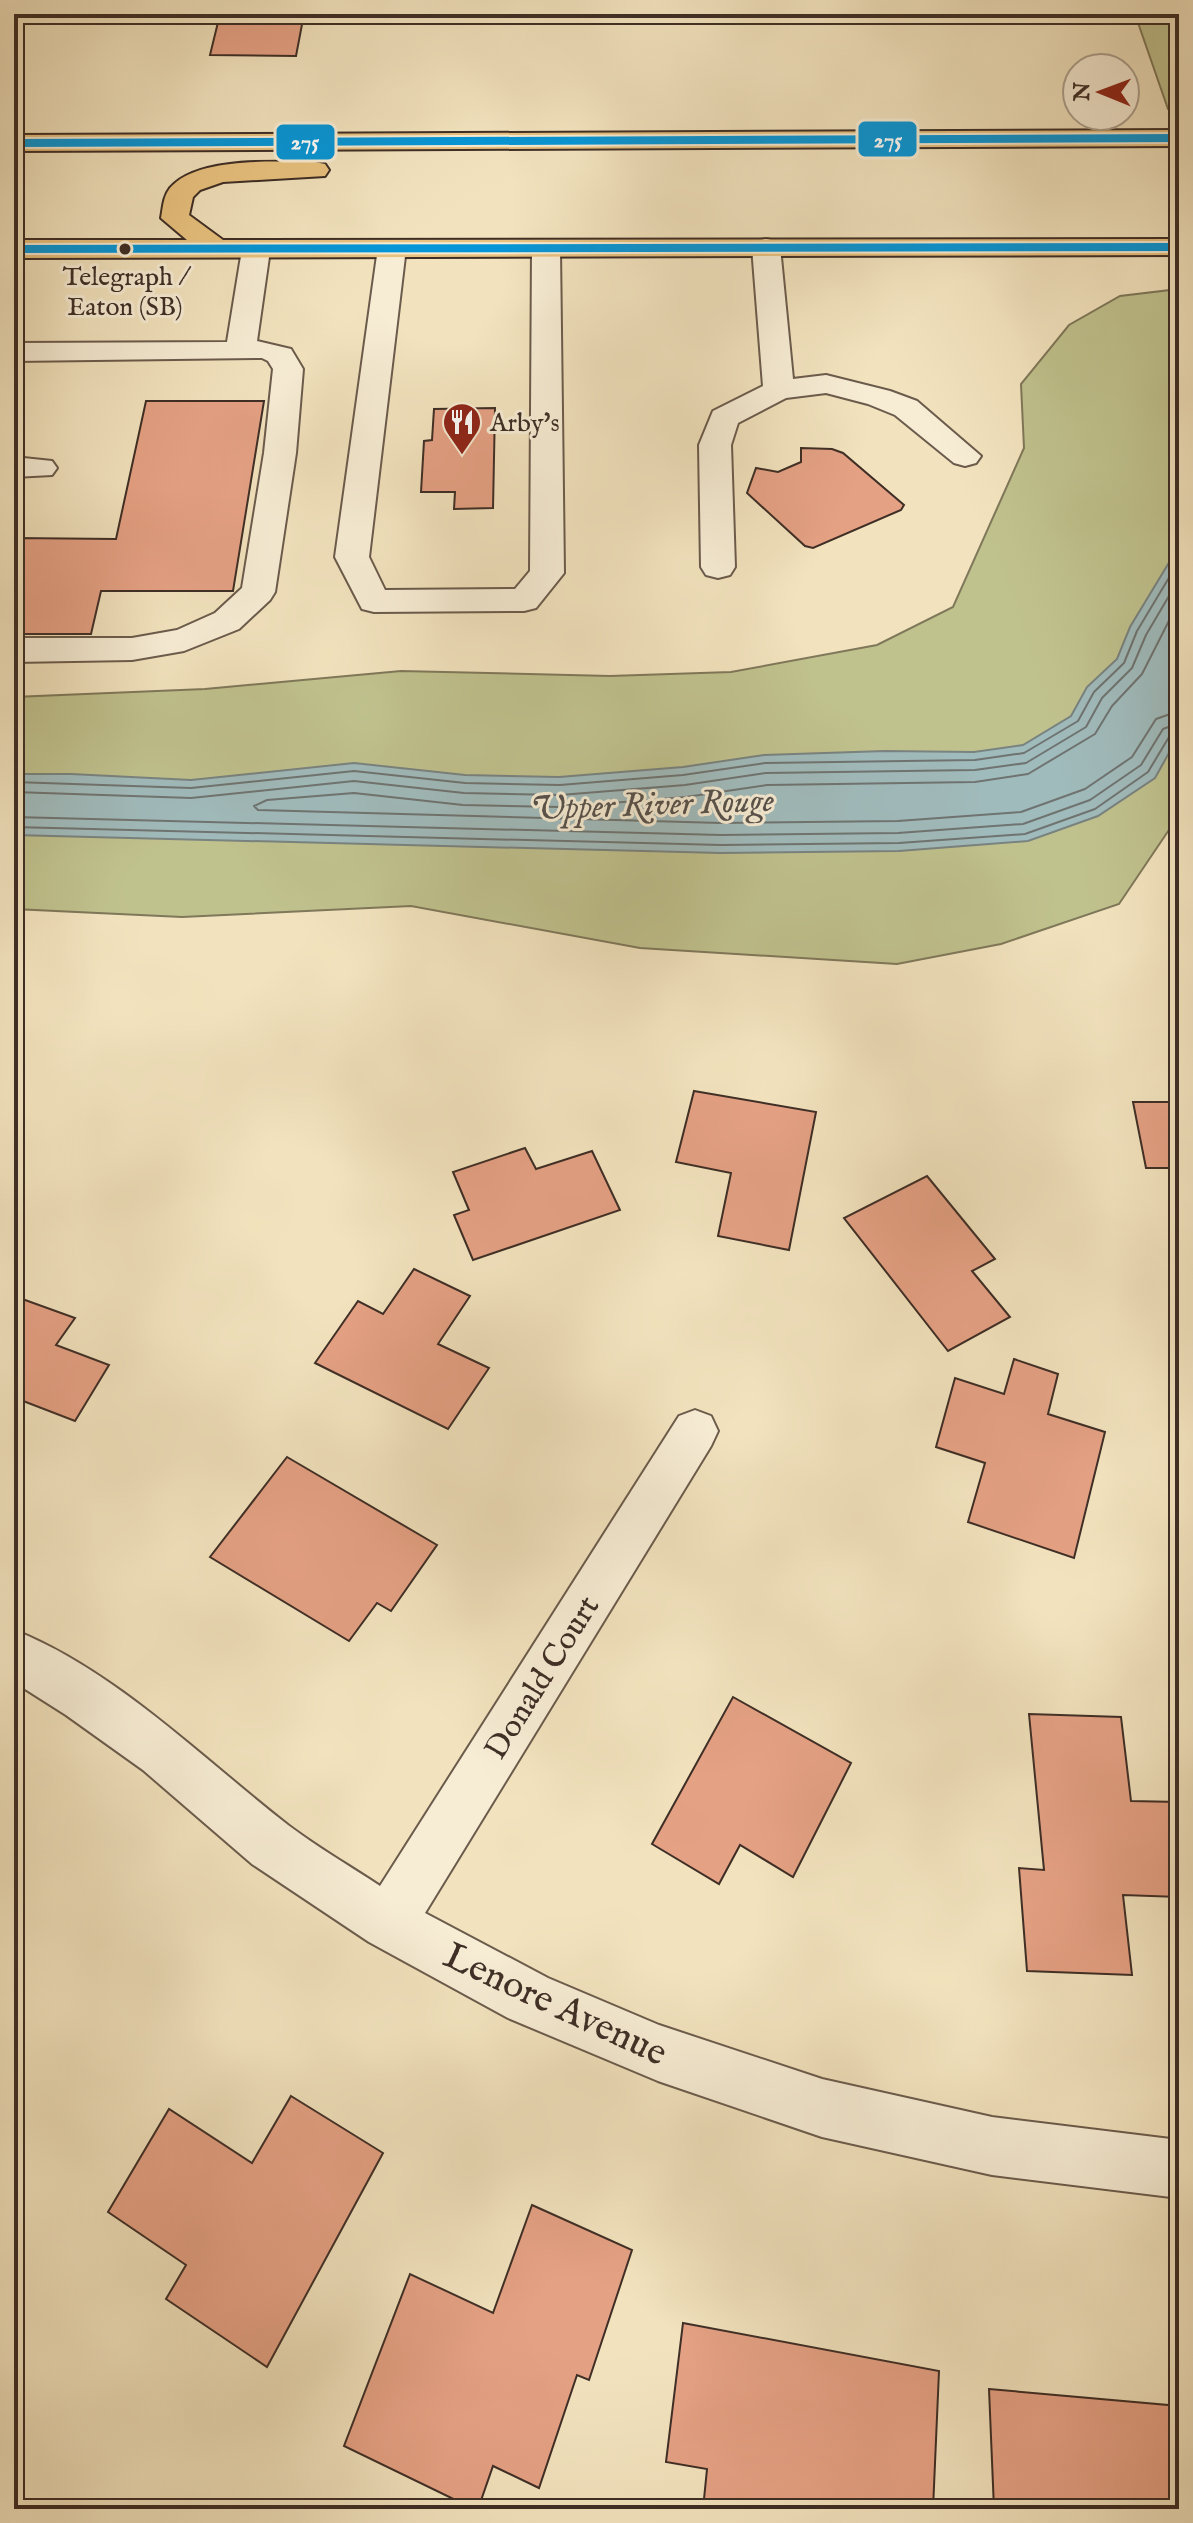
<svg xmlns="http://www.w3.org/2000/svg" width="1193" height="2523" viewBox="0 0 1193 2523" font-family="'IM FELL English',serif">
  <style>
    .green { fill: #c0c28e; stroke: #7f785a; stroke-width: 2 }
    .water { fill: #a0bbbc; stroke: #798380; stroke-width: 2 }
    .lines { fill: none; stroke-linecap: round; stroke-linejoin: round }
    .shore { stroke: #6f7471; stroke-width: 2 }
    .building { fill: #e5a184; stroke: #3e2e26; stroke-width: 2 }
    .minor-casing { stroke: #6b5b4c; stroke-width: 4 }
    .major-casing { stroke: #3e2e26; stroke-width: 4 }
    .minor { fill: #f7edd5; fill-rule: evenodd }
    .major { fill: #e9c27f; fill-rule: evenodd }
    .bus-1-casing { stroke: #f7edd5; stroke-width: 12 }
    .bus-1 { stroke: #0696d7; stroke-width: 8 }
    .bus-dot { fill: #3e2e26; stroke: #f7edd5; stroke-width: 3 }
    .labels { text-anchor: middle; stroke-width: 6; stroke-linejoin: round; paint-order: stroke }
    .far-bus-label { font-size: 26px; fill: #3e2e26; stroke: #f7edd5 }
    .far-poi-label { font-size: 26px; fill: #3e2e26; stroke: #f7edd5; text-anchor: start }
    .street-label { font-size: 32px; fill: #3e2e26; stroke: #f7edd5 }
    .water-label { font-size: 34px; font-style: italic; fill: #56514c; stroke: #f7edd5 }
    .near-street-label { font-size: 38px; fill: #3e2e26; stroke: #f7edd5 }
    .line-badge { stroke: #f7edd5; stroke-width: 3 }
    .badge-label { font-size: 22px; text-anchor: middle; font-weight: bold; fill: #fff }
  </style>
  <rect width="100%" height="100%" fill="#f2e3be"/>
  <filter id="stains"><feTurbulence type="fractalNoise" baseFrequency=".0025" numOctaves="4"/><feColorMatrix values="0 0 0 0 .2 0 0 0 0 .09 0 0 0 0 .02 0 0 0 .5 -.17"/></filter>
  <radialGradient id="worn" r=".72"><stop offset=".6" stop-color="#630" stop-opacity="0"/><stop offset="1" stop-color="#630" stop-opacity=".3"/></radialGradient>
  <!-- green -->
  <g class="green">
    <path d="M1123,14h56v95h-11l-32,-92z"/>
    <path d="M1179,289v526l-60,89 -118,40 -104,20 -257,-16 -229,-42 -229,11 -168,-8v-212l191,-8 196,-18 209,5 121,-4 146,-27 76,-38 71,-159 -3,-64 48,-59 51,-29z"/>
  </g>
  <!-- water -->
  <path class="water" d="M1179,546v189l-24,43 -57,38 -70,25 -129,10 -178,2 -707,-18v-61h57l120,6 163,-17 111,12 94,2 124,-10 81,-12 121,-4 89,1 49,-7 48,-29 16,-29 30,-28 13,-32z"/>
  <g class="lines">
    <!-- shore -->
    <g class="shore">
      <path d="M1179,601l-37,73 -30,32 -17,28 -67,40 -53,8 -208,3 -81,12 -126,10 -97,-2 -109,-12 -87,7 -13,6 4,4 463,13 177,-2 123,-9 64,-23 47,-32 24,-38 23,-8"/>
      <path d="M14,782l177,6 163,-17 111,12 95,2 123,-10 82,-12 210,-3 49,-7 54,-32 16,-29 30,-29 13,-32 42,-70"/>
      <path d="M14,792l177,6 163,-17 110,12 96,2 125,-10 81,-12 209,-3 51,-7 60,-36 16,-29 30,-30 14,-33 33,-56"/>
      <path d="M14,817l707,18 177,-2 125,-9 67,-24 51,-35 22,-36 16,-6"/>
      <path d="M14,827l707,18 178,-2 126,-9 70,-25 53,-37 21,-35 10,-4"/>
    </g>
  </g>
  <!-- building -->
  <g class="building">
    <path d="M220,14h84l-8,42 -86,-1z"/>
    <path d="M146,401h118l-31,190h-132l-10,43h-77v-96l102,1z"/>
    <path d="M495,408l-2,100 -39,1 1,-17h-34l3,-51 8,-1 2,-31z"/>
    <path d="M801,448l31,1 11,4 61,52 -3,5 -88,38 -8,-2 -58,-53 9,-25 22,4 23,-10z"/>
    <path d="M1171,1060h8v38z"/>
    <path d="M694,1091l122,21 -27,138 -71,-14 13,-63 -55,-11z"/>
    <path d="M1133,1102h46v66h-33z"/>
    <path d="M525,1148l11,21 56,-18 28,59 -147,50 -19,-45 15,-5 -16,-38z"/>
    <path d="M927,1176l68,83 -23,12 38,46 -62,34 -104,-133z"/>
    <path d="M414,1269l56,27 -32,48 51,24 -41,61 -133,-66 43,-62 25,13z"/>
    <path d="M14,1296l61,22 -19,27 53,20 -34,56 -57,-22 -4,6z"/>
    <path d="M1014,1359l44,15 -10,40 57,18 -31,126 -106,-36 17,-59 -49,-16 19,-69 49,16z"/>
    <path d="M287,1457l150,88 -46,66 -14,-8 -28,38 -139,-84z"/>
    <path d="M733,1697l118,66 -58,114 -53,-32 -21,39 -67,-40z"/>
    <path d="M1029,1714l92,3 10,84 48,1v95l-56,-2 9,80 -105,-4 -8,-103 25,2z"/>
    <path d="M291,2096l92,57 -116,214 -101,-68 20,-34 -78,-53 61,-103 83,54z"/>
    <path d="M532,2205l100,45 -43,130 -12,-5 -38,113 -46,-22 -15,43h-4l-130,-63 66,-172 83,39z"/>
    <path d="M683,2323l256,48 -6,138h-109l-33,-7v7h-88l4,-40 -41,-7z"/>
    <path d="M989,2389l190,17v103h-185z"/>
  </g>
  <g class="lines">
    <defs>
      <g id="minor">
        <path d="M766,239l10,2 4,6 13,132 33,-4 64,16 27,10 64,55 -5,7 -11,3 -11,-3 -59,-48 -27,-11 -42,-11 -40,5 -48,25 -7,22 4,122 -5,8 -12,3 -12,-3 -5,-8 -2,-122 14,-34 50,-25 -11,-139 4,-6z"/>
        <path d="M392,240l10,2 4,6 -37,309 16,33 130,-1 15,-18 2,-322 4,-6 10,-3 10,3 4,6 4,324 -28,35 -12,3 -150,1 -12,-3 -27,-52 43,-309 4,-6z"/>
        <path d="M256,241l10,3 4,6 -13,91 34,8 12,20 -7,84 -21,139 -5,8 -31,29 -55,22 -52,9 -118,2v-24h118l45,-8 38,-17 27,-25 22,-135 9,-84 -5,-8 -6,-3 -248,3v-18l213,-1 15,-92 4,-6z"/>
        <path d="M14,457l38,4 5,7 -5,7 -38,2z"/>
        <path d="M695,1410l16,6 7,15 -7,15 -286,467 123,65 111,47 163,54 170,38 187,23v58l-187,-23 -170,-38 -164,-56 -150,-63 -139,-76 -117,-78 -109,-94 -77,-55 -52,-33v-52c101,40 189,129 274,195 29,22 62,41 92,61l299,-470z"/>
      </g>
      <g id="major">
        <path d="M1179,130v16l-1165,5v-16z"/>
        <path d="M315,162l10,2 4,6 -4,6 -102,6 -23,8 -7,7 -4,18 34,25 956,-1v16l-1165,3v-18h173l-26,-22c2,-10 2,-21 9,-30 27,-32 107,-26 145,-26z"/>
      </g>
    </defs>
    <!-- minor casing -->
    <use href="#minor" class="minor-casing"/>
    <!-- major casing -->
    <use href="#major" class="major-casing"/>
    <!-- minor -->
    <use href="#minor" class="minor"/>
    <!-- major -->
    <use href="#major" class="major"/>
    <defs>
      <g id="bus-1">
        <path d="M14,143l1165,-5"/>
        <path d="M14,249l1165,-2"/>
      </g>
    </defs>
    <!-- bus-1 casing -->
    <use href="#bus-1" class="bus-1-casing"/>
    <!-- bus-1 -->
    <use href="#bus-1" class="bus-1"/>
  </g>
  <!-- icons -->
  <defs>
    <symbol id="restaurant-pin" viewBox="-11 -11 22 30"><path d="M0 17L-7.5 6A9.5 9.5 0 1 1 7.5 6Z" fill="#8f2418" stroke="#f7edd5"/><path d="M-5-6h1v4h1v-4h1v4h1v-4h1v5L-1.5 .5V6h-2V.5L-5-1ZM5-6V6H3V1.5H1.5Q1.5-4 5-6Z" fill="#fff"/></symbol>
  </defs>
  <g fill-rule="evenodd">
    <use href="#restaurant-pin" x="440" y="400" width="44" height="60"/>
  </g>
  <!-- markers -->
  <circle class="bus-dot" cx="125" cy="249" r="7"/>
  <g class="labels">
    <!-- far-bus labels -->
    <g class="far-bus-label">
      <text x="125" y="285">Telegraph /<tspan x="125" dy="30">Eaton (SB)</tspan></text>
    </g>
    <!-- far-poi labels -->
    <g class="far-poi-label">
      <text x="490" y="431">Arby's</text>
    </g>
    <!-- street labels -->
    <g class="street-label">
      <text transform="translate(541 1677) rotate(-58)" y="11">Donald Court</text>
    </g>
    <!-- water labels -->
    <g class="water-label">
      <text transform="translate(652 803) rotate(-2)" y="12">Upper River Rouge</text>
    </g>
    <!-- near-street labels -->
    <g class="near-street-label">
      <text transform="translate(556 2003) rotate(25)" y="13">Lenore Avenue</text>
    </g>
  </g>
  <g class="line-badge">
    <rect x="857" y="120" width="61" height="38" rx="8" fill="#0696d7"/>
    <rect x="275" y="123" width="61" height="38" rx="8" fill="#0696d7"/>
  </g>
  <g class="badge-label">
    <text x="888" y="147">275</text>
    <text x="305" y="149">275</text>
  </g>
  <!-- margin -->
  <rect width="1193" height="2523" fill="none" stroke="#f2e3be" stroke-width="48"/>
  <rect x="16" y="16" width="1161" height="2491" fill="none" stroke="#3e2e26" stroke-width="4"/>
  <rect x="24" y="24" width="1145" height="2475" fill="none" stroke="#3e2e26" stroke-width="2"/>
  <!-- north arrow -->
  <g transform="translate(1101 92) rotate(271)"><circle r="38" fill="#f7edd5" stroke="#ada18f" stroke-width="2"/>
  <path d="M0-6L14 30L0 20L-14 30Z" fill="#8f2418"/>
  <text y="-12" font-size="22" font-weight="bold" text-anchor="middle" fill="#3e2e26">N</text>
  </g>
  <rect width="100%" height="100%" filter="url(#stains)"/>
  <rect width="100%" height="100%" fill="url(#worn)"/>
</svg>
